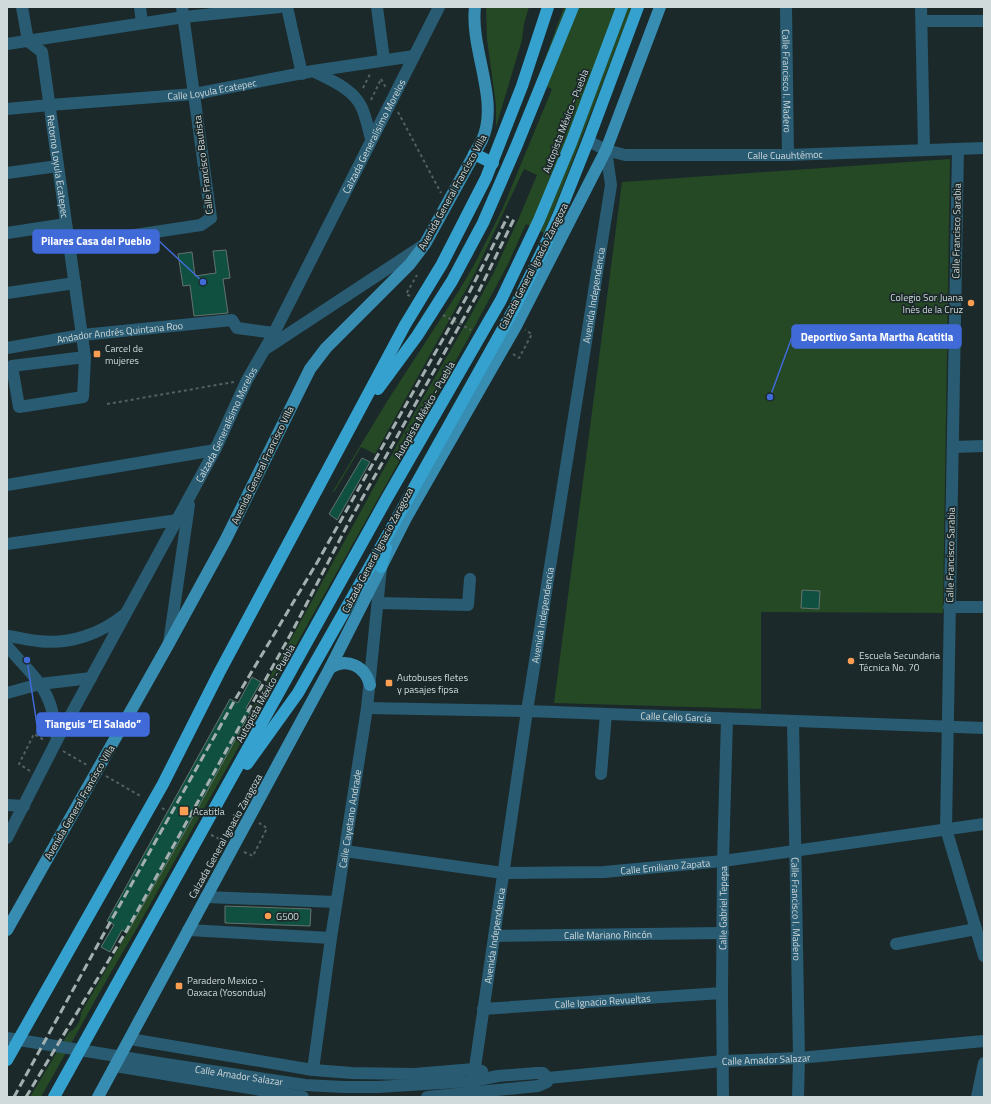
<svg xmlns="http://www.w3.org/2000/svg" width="991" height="1104" viewBox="0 0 991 1104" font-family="'Titillium Web',sans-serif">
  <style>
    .green { fill: #254825 }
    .building { fill: #105041; stroke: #64736e }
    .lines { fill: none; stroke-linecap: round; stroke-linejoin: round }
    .path { stroke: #546061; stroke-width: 2; stroke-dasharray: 3 3; stroke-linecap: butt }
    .minor { stroke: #295b72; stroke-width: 12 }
    .major { stroke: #378db2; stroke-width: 12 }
    .highway { stroke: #35a1ce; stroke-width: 12 }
    .rail { stroke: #a4afb0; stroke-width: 3; stroke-dasharray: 8 4; stroke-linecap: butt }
    .poi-dot { fill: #fc9e52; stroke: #1b292a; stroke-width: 1.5 }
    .labels { text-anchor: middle; stroke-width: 3.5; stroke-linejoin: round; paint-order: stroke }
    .street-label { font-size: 10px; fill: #d1dadb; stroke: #1b292a }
    .poi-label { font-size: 10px; fill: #d1dadb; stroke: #1b292a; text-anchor: start }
    .leader { fill: none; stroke: #416ad9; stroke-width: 1.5 }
    .callout-dot { fill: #416ad9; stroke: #1b292a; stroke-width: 1.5 }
    .callout { fill: #416ad9; stroke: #416ad9; stroke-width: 1.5 }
    .callout-label { font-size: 11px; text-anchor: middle; font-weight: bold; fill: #fff }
  </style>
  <rect width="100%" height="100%" fill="#1b292a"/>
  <!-- green -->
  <g class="green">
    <path d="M486,7h43l-5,17 -2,16 -26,87v-22l-9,-66z"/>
    <path d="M564,7h68l-69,179 -19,47 -18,-9 -18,40 -39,73 -336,598c-32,53 -61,108 -92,162h-11l39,-65c7,-2 12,-12 12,-19l46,-80 169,-303 120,-220 53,-92 24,-44 25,-54 19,-45 -13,-6 -51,108 -98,177 -14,-7 -27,45 -1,-1 53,-88 72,-111 16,-27 28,-55 50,-121 -16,-6z"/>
    <path d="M950,159l-7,454 -182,-1v97l-207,-6 68,-521z"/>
  </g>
  <!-- building -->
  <g class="building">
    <path d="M226,250l4,28 -7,1 5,34 -34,3 -4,-31 -7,1 -5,-32 14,-2 3,24 21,-3 -3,-22z"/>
    <path d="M362,458l8,4 -33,58 -8,-6z"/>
    <path d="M802,590l18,1 -1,18 -18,-1z"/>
    <path d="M252,677l9,5 -15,26 5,3 -62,113 -62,109 -5,-3 -12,22 -9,-5 13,-22 -7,-4 123,-222 8,4z"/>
    <path d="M225,906l86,3 -1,17 -85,-3z"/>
  </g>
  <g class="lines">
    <!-- path -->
    <g class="path">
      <path d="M381,79l5,9"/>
      <path d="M363,88l7,-14"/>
      <path d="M371,100l10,-21"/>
      <path d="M398,112l43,81"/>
      <path d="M410,296l-4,-2 11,-19"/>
      <path d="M443,315l28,15"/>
      <path d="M513,354l6,4 13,-24 -7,-4"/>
      <path d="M107,404l127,-22"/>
      <path d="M63,751l24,14"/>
      <path d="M30,771l-11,-7 15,-30 10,6"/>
      <path d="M106,776l36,21"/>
      <path d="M162,808l6,4"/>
      <path d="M211,835l13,6"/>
      <path d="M244,852l9,4 14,-28 -8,-5"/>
    </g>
    <!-- minor -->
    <g class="minor">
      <path id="s1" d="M22,7l6,34 14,11 43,305 -2,40 -64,10 -7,-41 73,-9"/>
      <path d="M140,7l2,16"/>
      <path d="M287,7l15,67"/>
      <path d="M377,7l7,53"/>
      <path id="s2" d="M786,7l2,148"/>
      <path d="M921,7l3,142"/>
      <path d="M922,21h62"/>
      <path d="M7,44l177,-27 96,-10"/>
      <path d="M313,71c17,9 39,17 48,35 5,10 7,22 10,33"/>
      <path id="s3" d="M7,109l43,-4 144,-11 119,-23 101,-15"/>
      <path id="s4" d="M588,141l18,9 19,5h163l196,-7"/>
      <path d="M958,149l-12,680 38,127"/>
      <path d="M7,173l51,-7"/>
      <path d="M7,233l59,-9"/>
      <path d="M69,245l132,-20 10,-7 -29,-211"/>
      <path d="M7,293l68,-10"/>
      <path id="s5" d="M7,348l75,-13 150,-15 5,8 37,5"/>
      <path d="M267,348l155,-102"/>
      <path d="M953,447l31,-1"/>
      <path d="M7,485l208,-35"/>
      <path d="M7,544l171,-24"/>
      <path d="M378,603l90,2 2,-26"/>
      <path d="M949,607h35"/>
      <path d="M7,636c10,1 20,4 31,5 31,4 63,-7 87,-27"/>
      <path d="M169,643l20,-138"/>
      <path d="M7,646c14,17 34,34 42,55 5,12 6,26 8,39"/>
      <path d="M7,693l33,-9 51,-6"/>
      <path id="s6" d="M367,708l160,3 457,17"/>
      <path id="s7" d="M793,721l6,337 -1,39"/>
      <path d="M601,774l5,-60"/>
      <path d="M7,805l17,1"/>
      <path id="s8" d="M7,838l50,-98 158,-290 32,-70 27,-47 165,-326"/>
      <path id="s9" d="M345,851l158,22 101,-1 119,-11 261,-37"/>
      <path d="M206,897l130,5"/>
      <path d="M188,930l143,8"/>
      <path id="s10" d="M494,936l229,-3"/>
      <path d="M896,944l80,-15"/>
      <path id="s11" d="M483,1009l239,-16"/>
      <path id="s12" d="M7,1038l158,26 140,21 39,2h34l95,-6 25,-5 39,-3h6l5,5"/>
      <path d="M130,1039l183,31 39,3 62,1 60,-5 8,2"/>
      <path d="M115,1066l188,31"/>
      <path id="s13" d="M313,1070l18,-132 36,-230 14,-140"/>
      <path id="s14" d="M548,1078l175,-17 76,-3 185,-17"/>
      <path id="s15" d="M473,1081l54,-370 84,-526 -5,-35"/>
      <path d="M427,1097l111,-11 9,-4 1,-4"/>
      <path id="s16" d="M723,1097l-1,-104 1,-132 4,-142"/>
      <path d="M977,1097l7,-34"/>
    </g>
    <!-- major -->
    <g class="major">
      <path d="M330,668c17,-11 35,-2 40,17"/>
      <path d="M7,930l161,-285 57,-104 85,-172 16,-21 84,-84 15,-20 57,-104c18,-39 -12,-90 -7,-133"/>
      <path d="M98,1097l232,-429 76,-150 110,-192 90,-176 54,-143"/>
    </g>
    <!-- highway -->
    <g class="highway">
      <path d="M474,154l19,9"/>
      <path d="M378,389l39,-53 35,-55 31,-58 33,-76 57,-140"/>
      <path d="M381,567l5,-19"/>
      <path d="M247,764l51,-71 93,-164 123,-220 34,-70 11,-25 29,-73 50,-134"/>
      <path d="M7,1060l156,-276 56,-111 186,-348 37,-61 44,-86 36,-92 26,-79"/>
      <path d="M54,1097l333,-599 114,-198 38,-80 32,-77 51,-136"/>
    </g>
    <!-- rail -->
    <g class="rail">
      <path d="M14,1097l98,-178 124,-221 82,-137 152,-270 38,-75"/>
      <path d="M26,1097l98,-162 169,-305 57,-110 128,-227 36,-74"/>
    </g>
  </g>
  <!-- markers -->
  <g class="poi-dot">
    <circle cx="971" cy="303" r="4"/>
    <rect x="93" y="350" width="8" height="8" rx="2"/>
    <circle cx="851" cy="661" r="4"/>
    <rect x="385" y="679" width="8" height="8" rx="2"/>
    <rect x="179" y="806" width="10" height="10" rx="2"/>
    <circle cx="268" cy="916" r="4"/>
    <rect x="175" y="982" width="8" height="8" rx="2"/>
  </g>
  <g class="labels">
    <!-- street labels -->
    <g class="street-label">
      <text dy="4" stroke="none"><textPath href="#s2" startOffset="74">Calle Francisco I. Madero</textPath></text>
      <text dy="4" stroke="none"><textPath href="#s3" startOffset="206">Calle Loyula Ecatepec</textPath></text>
      <text transform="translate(565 121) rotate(-69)" y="4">Autopista México - Puebla</text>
      <text dy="4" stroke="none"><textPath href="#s8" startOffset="792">Calzada Generalísimo Morelos</textPath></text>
      <text dy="4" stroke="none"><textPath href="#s4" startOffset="200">Calle Cuauhtémoc</textPath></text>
      <text transform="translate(203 165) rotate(-97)" y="4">Calle Francisco Bautista</text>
      <text dy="4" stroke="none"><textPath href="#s1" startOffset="168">Retorno Loyula Ecatepec</textPath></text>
      <text transform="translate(452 192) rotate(-61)" y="4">Avenida General Francisco Villa</text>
      <text transform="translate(956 231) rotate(-89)" y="4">Calle Francisco Sarabia</text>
      <text transform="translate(533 266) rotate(-63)" y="4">Calzada General Ignacio Zaragoza</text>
      <text dy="4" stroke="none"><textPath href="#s15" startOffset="795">Avenida Independencia</textPath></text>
      <text dy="4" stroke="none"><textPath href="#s5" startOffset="114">Andador Andrés Quintana Roo</textPath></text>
      <text transform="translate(424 410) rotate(-60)" y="4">Autopista México - Puebla</text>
      <text dy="4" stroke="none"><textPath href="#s8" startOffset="468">Calzada Generalísimo Morelos</textPath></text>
      <text transform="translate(262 465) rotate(-64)" y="4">Avenida General Francisco Villa</text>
      <text transform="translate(377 550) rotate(-62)" y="4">Calzada General Ignacio Zaragoza</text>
      <text transform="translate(950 555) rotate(-89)" y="4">Calle Francisco Sarabia</text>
      <text dy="4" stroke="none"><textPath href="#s15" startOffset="471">Avenida Independencia</textPath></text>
      <text transform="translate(265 693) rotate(-61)" y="4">Autopista México - Puebla</text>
      <text dy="4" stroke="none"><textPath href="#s6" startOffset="309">Calle Celio García</textPath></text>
      <text transform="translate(79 802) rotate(-60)" y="4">Avenida General Francisco Villa</text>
      <text dy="4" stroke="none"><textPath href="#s13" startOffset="254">Calle Cayetano Andrade</textPath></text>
      <text transform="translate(225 836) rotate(-61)" y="4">Calzada General Ignacio Zaragoza</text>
      <text dy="4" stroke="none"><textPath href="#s9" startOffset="322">Calle Emiliano Zapata</textPath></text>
      <text dy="4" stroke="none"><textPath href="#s16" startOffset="189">Calle Gabriel Tepepa</textPath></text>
      <text dy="4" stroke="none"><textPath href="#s7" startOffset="188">Calle Francisco I. Madero</textPath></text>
      <text dy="4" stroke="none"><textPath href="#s15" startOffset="147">Avenida Independencia</textPath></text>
      <text dy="4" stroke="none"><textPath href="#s10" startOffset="114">Calle Mariano Rincón</textPath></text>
      <text dy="4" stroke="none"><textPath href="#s11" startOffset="120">Calle Ignacio Revueltas</textPath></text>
      <text dy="4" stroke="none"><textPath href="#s14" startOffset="219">Calle Amador Salazar</textPath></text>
      <text dy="4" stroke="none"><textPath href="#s12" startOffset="235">Calle Amador Salazar</textPath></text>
    </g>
    <!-- poi labels -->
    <g class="poi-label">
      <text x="963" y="301" text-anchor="end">Colegio Sor Juana<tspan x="963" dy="12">Inés de la Cruz</tspan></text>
      <text x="105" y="352">Carcel de<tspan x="105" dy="12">mujeres</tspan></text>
      <text x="859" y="659">Escuela Secundaria<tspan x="859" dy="12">Técnica No. 70</tspan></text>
      <text x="397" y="681">Autobuses fletes<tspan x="397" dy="12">y pasajes fipsa</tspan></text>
      <text x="193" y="815">Acatitla</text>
      <text x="276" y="920">G500</text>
      <text x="187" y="984">Paradero Mexico -<tspan x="187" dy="12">Oaxaca (Yosondua)</tspan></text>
    </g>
  </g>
  <!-- callouts -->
  <path class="leader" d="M203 282L159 241M770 397L792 337M27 660L37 725"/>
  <g class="callout-dot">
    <circle cx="203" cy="282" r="4"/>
    <circle cx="770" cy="397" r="4"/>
    <circle cx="27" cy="660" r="4"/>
  </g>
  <g class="callout">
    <rect x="33" y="230" width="126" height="23" rx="4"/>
    <rect x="792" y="325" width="169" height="23" rx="4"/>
    <rect x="37" y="713" width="112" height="23" rx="4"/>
  </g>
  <g class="callout-label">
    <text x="96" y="245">Pilares Casa del Pueblo</text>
    <text x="877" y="341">Deportivo Santa Martha Acatitla</text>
    <text x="93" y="728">Tianguis “El Salado”</text>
  </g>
  <!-- border -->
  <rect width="991" height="1104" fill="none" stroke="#d1dadb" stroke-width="16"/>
</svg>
